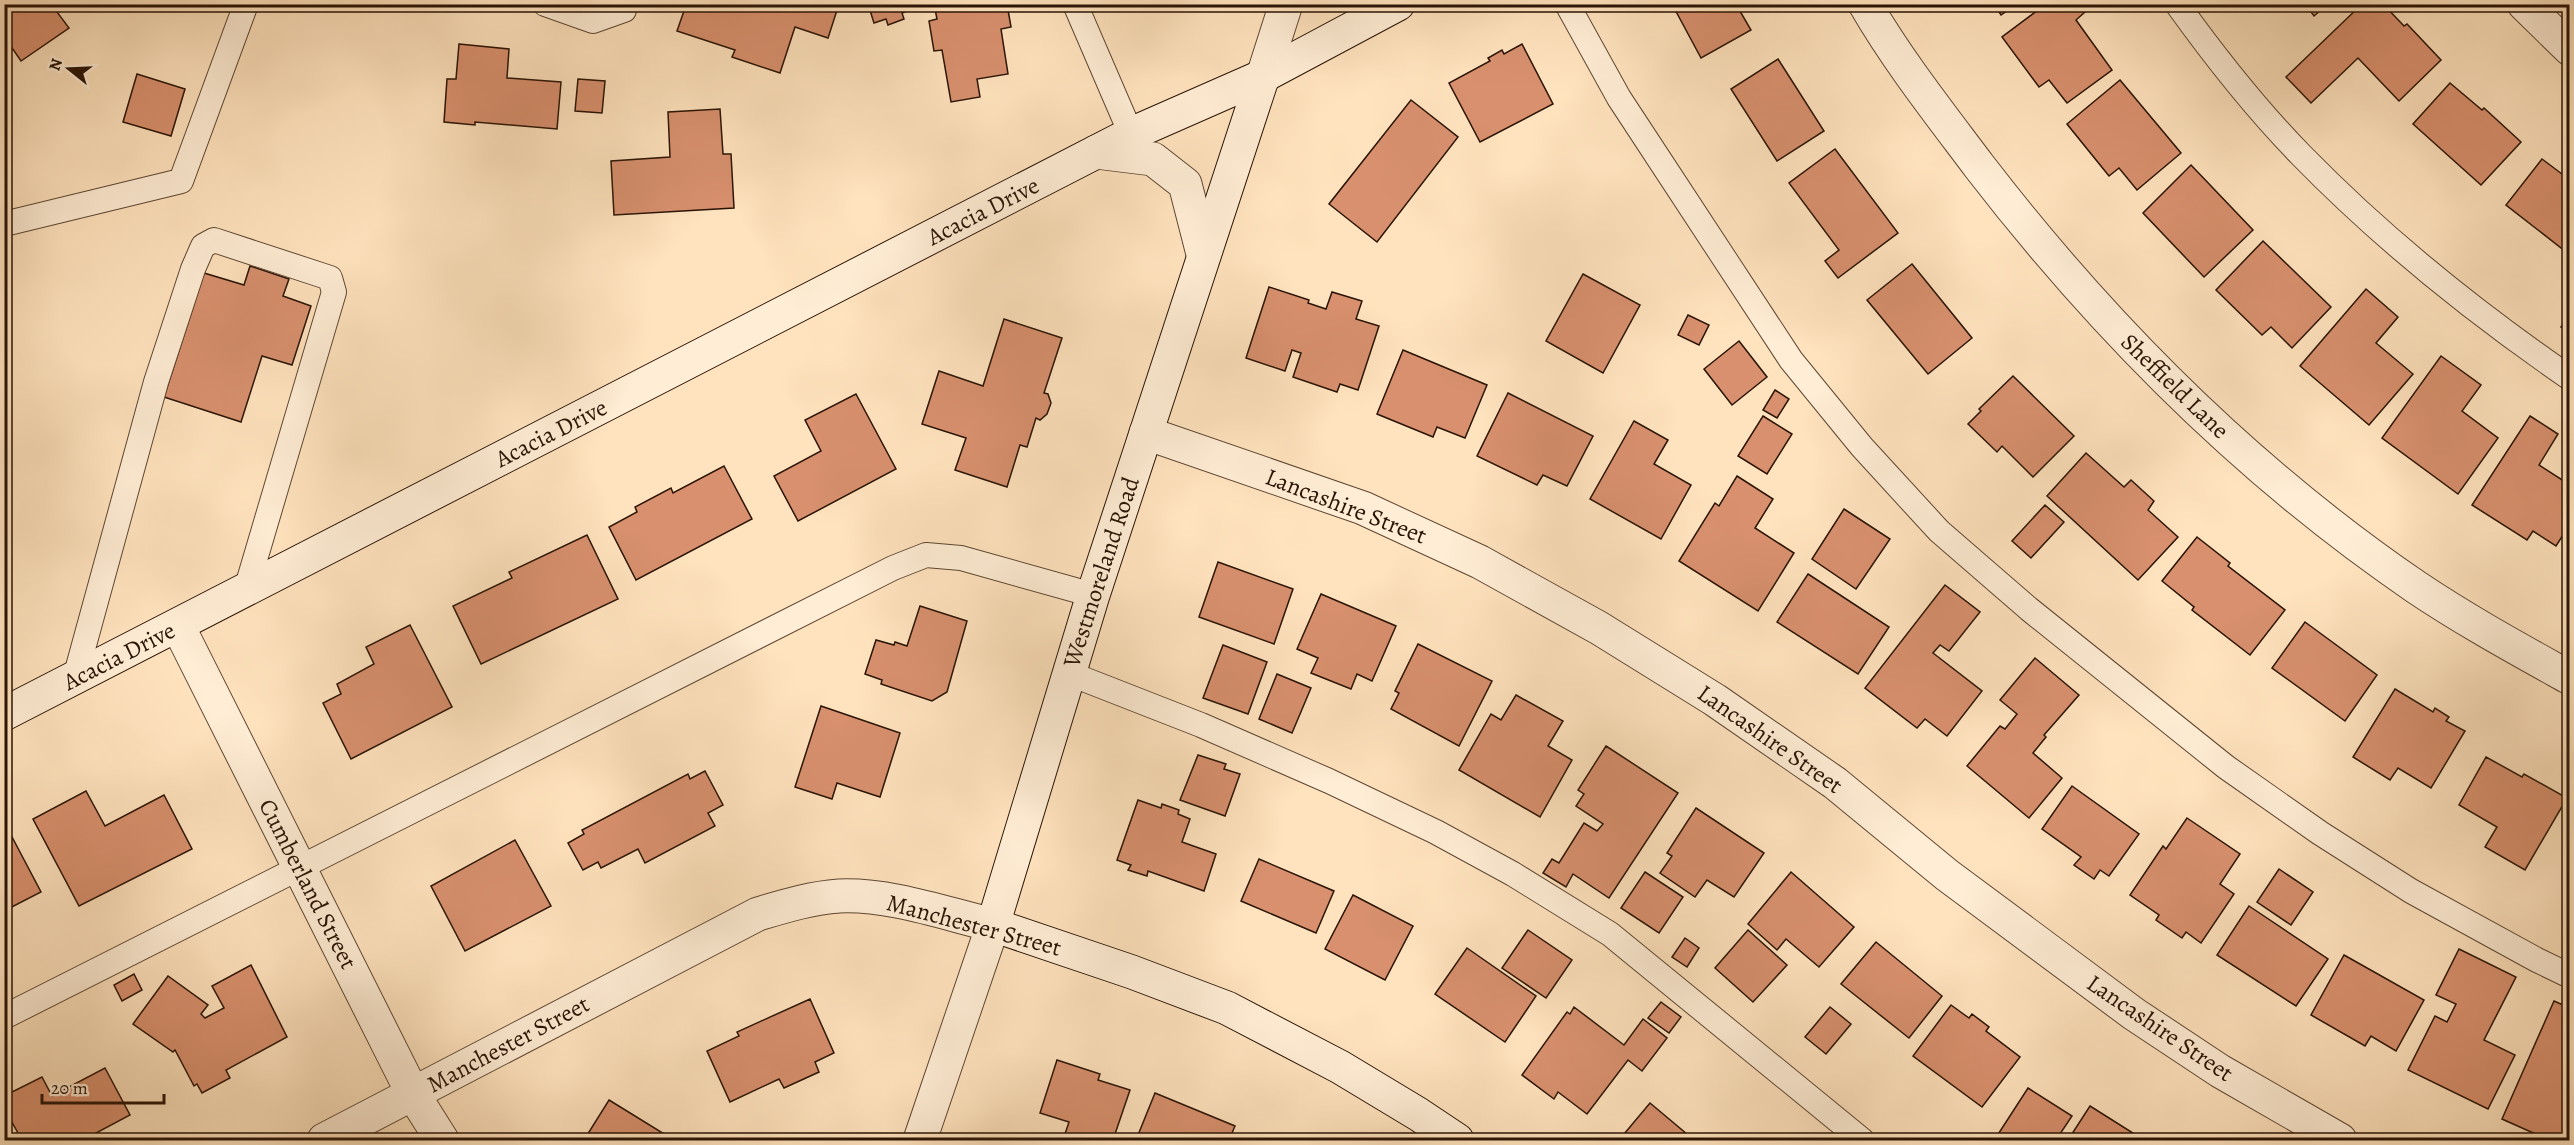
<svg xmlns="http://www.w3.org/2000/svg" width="2574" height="1145" viewBox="0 0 2574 1145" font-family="Alegreya,serif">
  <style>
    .building { fill: #d8906e; stroke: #291305; stroke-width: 1.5 }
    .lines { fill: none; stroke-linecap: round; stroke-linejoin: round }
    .lane-casing { stroke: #5e4733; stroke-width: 26 }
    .street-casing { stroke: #5e4733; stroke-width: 35 }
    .secondary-casing { stroke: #291305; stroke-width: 35 }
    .lane { stroke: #ffedd5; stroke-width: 24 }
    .street { stroke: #ffedd5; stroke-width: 33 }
    .secondary { stroke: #ffedd5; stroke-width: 33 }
    .labels { text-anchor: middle; stroke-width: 4.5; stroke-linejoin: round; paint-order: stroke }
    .street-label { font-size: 24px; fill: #291305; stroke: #ffedd5 }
  </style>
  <rect width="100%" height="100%" fill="#ffe3be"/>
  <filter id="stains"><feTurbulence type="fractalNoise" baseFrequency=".00333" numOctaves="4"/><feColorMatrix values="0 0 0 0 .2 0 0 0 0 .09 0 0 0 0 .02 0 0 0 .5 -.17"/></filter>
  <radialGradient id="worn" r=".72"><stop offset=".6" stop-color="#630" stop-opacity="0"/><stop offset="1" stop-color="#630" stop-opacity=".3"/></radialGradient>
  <!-- building -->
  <g class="building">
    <path d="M4,4h63l-10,8 12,16 -48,33 -11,-16 -6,4z"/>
    <path d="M691,4h148l-11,34 -33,-11 -15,46 -48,-16 3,-7 -58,-19 8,-23 4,1z"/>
    <path d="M868,4h37l2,7 -5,2 2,6 -16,6 -2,-6 -12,4z"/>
    <path d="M934,4h73l4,23 -10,2 7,45 -31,5 3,18 -29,5 -9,-52 -8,1 -5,-30 8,-2z"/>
    <path d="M1672,4h67l-2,2 14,24 -50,28z"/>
    <path d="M1994,4h23l-16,11z"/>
    <path d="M2046,4h48l-18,16 36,50 -45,33 -18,-23 -10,7 -37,-50z"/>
    <path d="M2305,4h23l-14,12z"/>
    <path d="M2362,4h21l21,22 3,-2 34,36 -42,41 -41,-43 -47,45 -25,-26z"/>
    <path d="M459,44l50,5 -2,29 54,4 -4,47 -82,-7v3l-31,-3 3,-43h9z"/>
    <path d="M1522,44l31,60 -73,38 -31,-59 41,-22 -2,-3 14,-8 2,4z"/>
    <path d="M1778,59l46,72 -47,30 -46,-72z"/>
    <path d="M137,74l48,15 -14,47 -48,-14z"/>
    <path d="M578,79l27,2 -3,32 -27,-2z"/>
    <path d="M2120,80l61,73 -44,37 -18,-22 -10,8 -42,-52z"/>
    <path d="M2450,83l32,27 2,-2 37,34 -40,43 -68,-61z"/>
    <path d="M1411,100l47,37 -81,105 -48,-38z"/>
    <path d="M720,109l3,45h8l3,54 -120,7 -3,-54 59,-4 -2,-45z"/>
    <path d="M1835,149l63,84 -60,45 -13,-17 14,-11 -50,-67z"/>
    <path d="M2542,159l28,21v75l-64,-50z"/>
    <path d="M2191,165l62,65 -49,47 -61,-64z"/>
    <path d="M2263,241l68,66 -39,41 -21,-21 -9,8 -46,-45z"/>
    <path d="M1912,264l60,74 -44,36 -61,-74z"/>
    <path d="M250,266l39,13 -6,17 28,10 -19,59 -30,-9 -21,66 -77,-25 40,-124 40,12z"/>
    <path d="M1583,274l57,31 -37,68 -57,-32z"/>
    <path d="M1269,287l40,13 -1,3 18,6 6,-17 30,9 -6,18 23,7 -21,64 -18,-6 -3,8 -44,-15 8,-24 -9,-3 -7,21 -39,-13z"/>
    <path d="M2366,289l32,28 -22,26 37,31 -44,51 -69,-59z"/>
    <path d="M2570,314v18l-9,-5z"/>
    <path d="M1688,315l21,10 -10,20 -21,-10z"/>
    <path d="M1004,319l58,19 -18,55 4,1 3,9 -4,11 -7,6 -4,-2 -9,29 -7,-2 -13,42 -52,-17 11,-32 -44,-14 17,-53 44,15z"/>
    <path d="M1739,341l28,36 -35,28 -28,-36z"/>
    <path d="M1403,350l84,35 -22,53 -28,-11 -4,10 -56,-23z"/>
    <path d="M2441,356l40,29 -19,26 36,27 -40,56 -76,-56z"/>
    <path d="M2013,376l61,60 -41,41 -31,-31 -5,6 -29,-28 13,-13 -2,-2z"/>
    <path d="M1775,390l14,9 -12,19 -14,-8z"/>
    <path d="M1508,393l85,43 -26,50 -24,-11 -6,10 -60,-29z"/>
    <path d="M856,394l40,75 -98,52 -24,-45 47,-25 -16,-31z"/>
    <path d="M1763,416l29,18 -25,40 -29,-18z"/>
    <path d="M2530,416l28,18 -19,31 31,20v39l-14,22 -23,-15 -6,9 -55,-35z"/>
    <path d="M1634,421l34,19 -14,24 37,21 -30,54 -71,-40z"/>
    <path d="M2086,453l38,34 7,-7 23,21 -6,9 30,27 -40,43 -91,-84z"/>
    <path d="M724,466l28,53 -116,61 -27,-53 28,-15 -2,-5 36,-19 2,5z"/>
    <path d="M1737,476l36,23 -18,29 39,25 -36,58 -79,-50 36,-58 4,3z"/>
    <path d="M2045,505l19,17 -33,36 -19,-17z"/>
    <path d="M1844,509l46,30 -34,50 -44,-30z"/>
    <path d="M587,535l31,64 -137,65 -28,-58 59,-28 -3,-6z"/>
    <path d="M2197,537l33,26 -2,3 57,44 -35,45 -58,-45 2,-3 -32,-26z"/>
    <path d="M1218,562l75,27 -19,55 -75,-27z"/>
    <path d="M1808,574l81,53 -31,47 -81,-52z"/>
    <path d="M1945,585l35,27 -31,39 -9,-6 -7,8 49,38 -35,45 -22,-17 -8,9 -52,-40z"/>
    <path d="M1321,594l75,32 -24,55 -15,-7 -6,15 -40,-16 7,-15 -21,-9z"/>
    <path d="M920,606l47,15 -20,71 -15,9 -51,-17 1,-4 -17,-6 11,-34 18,5 1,-3 12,4z"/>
    <path d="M2305,622l72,53 -32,46 -73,-53z"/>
    <path d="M410,625l42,82 -101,52 -28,-56 18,-9 -4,-10 37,-20 -8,-17z"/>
    <path d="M1418,644l74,37 -33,65 -68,-37 8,-16 -4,-2z"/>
    <path d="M1223,645l44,17 -19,52 -45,-16z"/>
    <path d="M2035,658l44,37 -35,40 2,2 -13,16 29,25 -33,40 -62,-52 33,-40 5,3 12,-15 -17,-14z"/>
    <path d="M1277,674l34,14 -19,45 -33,-14z"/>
    <path d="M2395,689l38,23 2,-4 14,9 -3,4 19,10 -34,57 -33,-20 -8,12 -37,-23z"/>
    <path d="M1516,695l47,26 -15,25 24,14 -32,57 -81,-47 32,-56 10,6z"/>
    <path d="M821,706l79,27 -20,64 -43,-14 -5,16 -37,-12z"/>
    <path d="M1606,746l72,47 -69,105 -36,-24 -7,13 -23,-14 9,-14 7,4 25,-40 13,8 6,-7 -27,-18 8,-12 -6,-4z"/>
    <path d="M1198,755l28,9 -2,5 16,5 -15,42 -45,-16z"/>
    <path d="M2486,757l36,20 2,-3 43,24 -42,72 -40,-23 12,-20 -38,-22z"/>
    <path d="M705,771l18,34 -15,8 7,13 -70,37 -7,-14 -37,19 -3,-6 -15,8 -15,-27 16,-9 -2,-4 106,-56 2,5z"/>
    <path d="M2072,786l67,48 -30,42 -9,-6 -6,9 -20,-14 7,-8 -39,-28z"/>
    <path d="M86,791l19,35 59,-31 28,54 -113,57 -46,-87z"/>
    <path d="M1138,800l23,8 1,-4 17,6 -1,4 12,5 -8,23 34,12 -12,37 -56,-20 -1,5 -19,-6 3,-5 -14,-5z"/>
    <path d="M1696,808l68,45 -30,44 -27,-17 -12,17 -35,-24 12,-17 -5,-3z"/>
    <path d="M2187,818l53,36 -20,30 14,10 -33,49 -15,-11 -4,6 -26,-18 3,-5 -29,-20 33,-49 3,3z"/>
    <path d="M11,835l30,57 -37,19v-72z"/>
    <path d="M515,840l36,66 -86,45 -34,-65z"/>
    <path d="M2570,849v17l-7,-3z"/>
    <path d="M1259,859l75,32 -18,42 -75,-32z"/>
    <path d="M2279,869l34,23 -22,33 -34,-23z"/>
    <path d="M1645,872l38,25 -24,36 -38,-25z"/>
    <path d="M1791,872l63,55 -35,40 -33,-28 -9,11 -29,-26z"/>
    <path d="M1353,895l60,31 -28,54 -60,-31z"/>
    <path d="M2249,906l79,53 -32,47 -79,-51z"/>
    <path d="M1528,930l44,30 -26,38 -44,-30z"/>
    <path d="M1748,930l39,35 -34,37 -38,-34z"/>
    <path d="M1685,938l14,10 -12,19 -15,-10z"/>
    <path d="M1876,942l66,54 -33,42 -68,-54z"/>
    <path d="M1467,948l69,48 -31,46 -70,-48z"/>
    <path d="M2459,949l57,28 -32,63 31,15 -27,54 -80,-39 27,-54 12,6 9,-18 -20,-9z"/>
    <path d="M2344,955l80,45 -28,51 -25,-15 -6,10 -54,-31z"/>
    <path d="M251,965l36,72 -61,33 4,8 -28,15 -5,-9 -3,2 -19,-36 -2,2 -40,-28 35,-48 40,29 -7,9 4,4 19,-10 -12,-22z"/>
    <path d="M134,974l8,16 -20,11 -8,-16z"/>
    <path d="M810,999l24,54 -19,9 4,10 -35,16 -5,-9 -49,23 -23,-51 32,-15 -2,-4z"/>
    <path d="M2554,1001l16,7v132h-21l-47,-21z"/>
    <path d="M1661,1002l20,15 -12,16 -21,-15z"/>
    <path d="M1951,1005l18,13 3,-4 17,13 -3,4 34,26 -38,50 -69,-51z"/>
    <path d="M1574,1007l50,38 19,-26 24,19 -25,33 -14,-11 -41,54 -29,-22 -4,7 -32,-24 45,-63 3,2z"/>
    <path d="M1830,1007l21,17 -25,30 -21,-17z"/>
    <path d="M1057,1060l43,14 -2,6 32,10 -16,47 -9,-3 -2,6h-40l6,-18 -29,-9z"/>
    <path d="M105,1068l25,47 -47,25h-61l-18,-32v-12l38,-19 10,19z"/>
    <path d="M2028,1088l44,28 -16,24h-59l-2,-1z"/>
    <path d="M1155,1093l80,33 -6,14h-93z"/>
    <path d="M609,1100l65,40h-90z"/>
    <path d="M1650,1103l44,37h-75z"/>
    <path d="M2090,1106l54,34h-76z"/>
  </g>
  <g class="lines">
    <defs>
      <g id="lane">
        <path d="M545,4l48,17 31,-11 1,-6"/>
        <path d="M1075,4l56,130"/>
        <path d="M1567,4l52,94 172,262 71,87 77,84 90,78 197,158 94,66 91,58 126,69 33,16"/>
        <path d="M2177,4c38,53 79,105 124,151 81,83 173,157 269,223"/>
        <path d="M4,224l177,-43 65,-177"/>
        <path d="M1068,673l133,52 128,56 107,51 77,42 97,60 252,206"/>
        <path d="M75,678l81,-296 37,-113 10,-23 11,-6 116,38 4,14 -88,298"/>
        <path d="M4,1017l889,-449 33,-13 35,3 132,37"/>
      </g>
      <g id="street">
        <path d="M1865,4c33,57 75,110 114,162 124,161 270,307 437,421 49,33 102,62 154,91"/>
        <path d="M2524,4l46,45"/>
        <path d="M1263,76l23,-72"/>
        <path d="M1096,152l57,7 32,25 18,70"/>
        <path d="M1146,433l217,75 117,54 119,66 116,72 120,83 112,92 187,139 86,57 120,69"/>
        <path d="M178,626l235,468 29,46"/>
        <path d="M324,1140l434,-226c27,-8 53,-16 81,-18 52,-2 104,17 154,29l-73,215"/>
      </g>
      <g id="secondary">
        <path d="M1263,76l-170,519 -100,330 139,47 95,36 113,59 78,47 39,26"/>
        <path d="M4,714l1127,-580 132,-58 135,-72"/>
      </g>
    </defs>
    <!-- lane casing -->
    <use href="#lane" class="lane-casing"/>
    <!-- street casing -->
    <use href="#street" class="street-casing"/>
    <!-- secondary casing -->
    <use href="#secondary" class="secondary-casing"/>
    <!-- lane -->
    <use href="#lane" class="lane"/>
    <!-- street -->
    <use href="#street" class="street"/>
    <!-- secondary -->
    <use href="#secondary" class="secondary"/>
  </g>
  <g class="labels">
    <!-- street labels -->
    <g class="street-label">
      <text transform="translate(983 211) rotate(-27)" y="8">Acacia Drive</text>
      <text transform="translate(2175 386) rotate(44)" y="8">Sheffield Lane</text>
      <text transform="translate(551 433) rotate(-27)" y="8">Acacia Drive</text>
      <text transform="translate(1346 506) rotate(21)" y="8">Lancashire Street</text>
      <text transform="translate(1101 572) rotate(-72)" y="8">Westmoreland Road</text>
      <text transform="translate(119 656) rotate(-27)" y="8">Acacia Drive</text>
      <text transform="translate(1770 739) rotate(35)" y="8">Lancashire Street</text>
      <text transform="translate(308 884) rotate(63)" y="8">Cumberland Street</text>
      <text transform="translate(974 925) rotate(15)" y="8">Manchester Street</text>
      <text transform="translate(2160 1028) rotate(34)" y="8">Lancashire Street</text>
      <text transform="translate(508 1044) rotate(-28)" y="8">Manchester Street</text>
    </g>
  </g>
  <!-- margin -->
  <rect width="2574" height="1145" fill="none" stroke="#ffe3be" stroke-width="24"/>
  <rect x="6" y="6" width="2562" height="1133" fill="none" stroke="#291305" stroke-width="3"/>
  <rect x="12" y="12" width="2550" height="1121" fill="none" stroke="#291305" stroke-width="1.5"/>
  <!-- north arrow -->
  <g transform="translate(69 69) rotate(288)" stroke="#ffedd5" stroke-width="4.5" paint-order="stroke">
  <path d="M0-4.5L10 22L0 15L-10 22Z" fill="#291305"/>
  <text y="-9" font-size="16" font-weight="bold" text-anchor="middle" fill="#291305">N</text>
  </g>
  <!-- scale -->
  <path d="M42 1094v9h122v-9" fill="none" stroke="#291305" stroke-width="3"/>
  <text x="51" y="1094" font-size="18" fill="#291305" stroke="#ffedd5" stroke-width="4.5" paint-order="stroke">20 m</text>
  <rect width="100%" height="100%" filter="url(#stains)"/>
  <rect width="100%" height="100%" fill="url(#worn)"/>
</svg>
